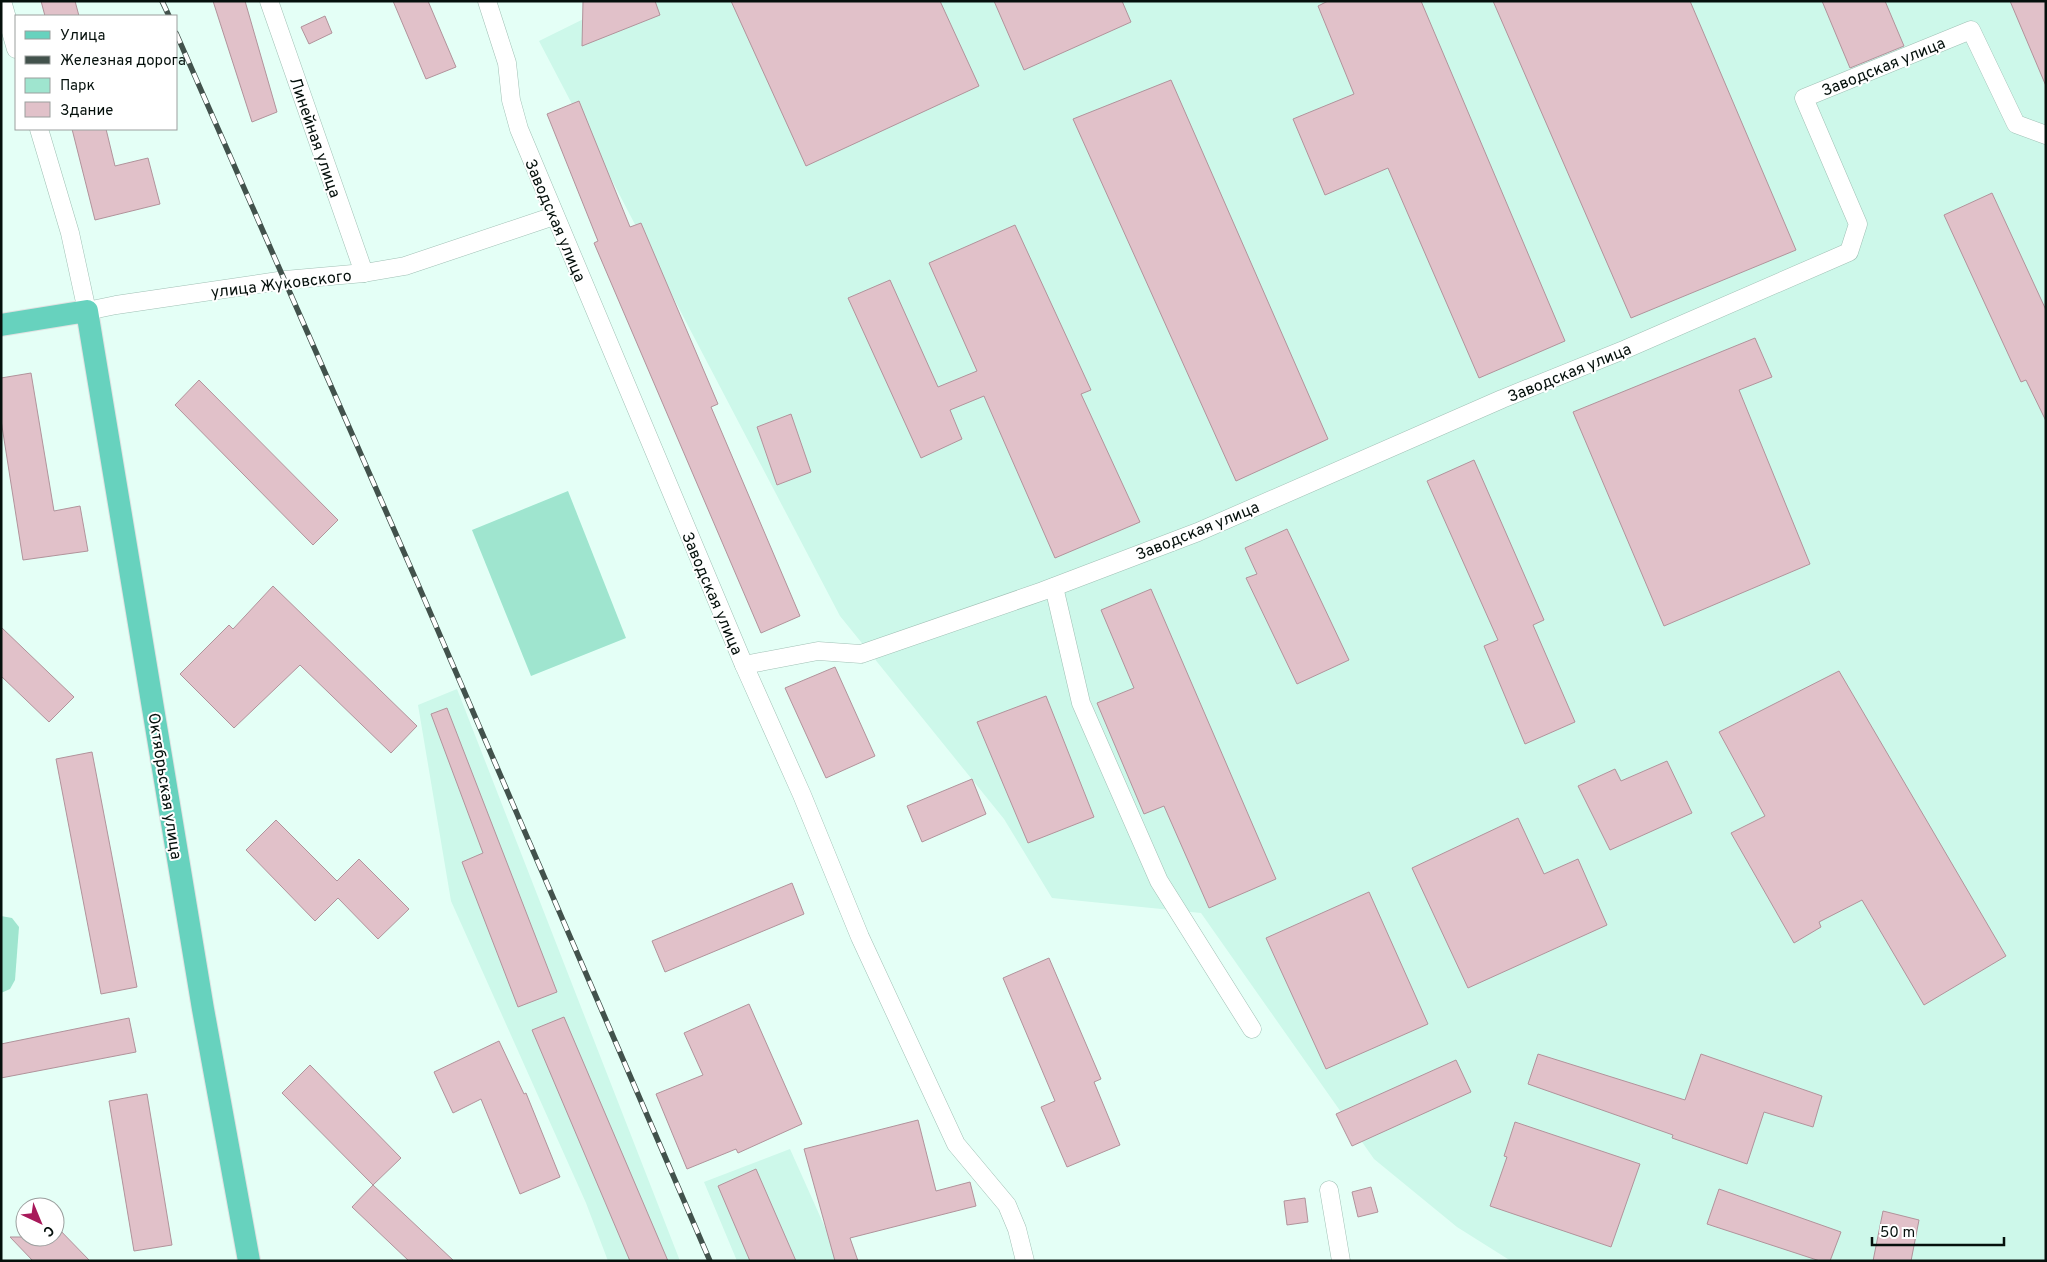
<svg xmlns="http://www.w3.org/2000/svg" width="2047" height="1262" viewBox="0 0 2047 1262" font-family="Overpass,sans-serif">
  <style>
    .built { fill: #cdf8ea }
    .green { fill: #9fe5cf }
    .building { fill: #e1c1c9; stroke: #b1939b }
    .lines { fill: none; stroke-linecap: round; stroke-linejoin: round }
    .minor-casing { stroke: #a0c0b5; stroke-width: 19 }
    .major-casing { stroke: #e1e2e2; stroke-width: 24 }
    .minor { stroke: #fff; stroke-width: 18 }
    .major { stroke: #67d2be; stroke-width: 22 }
    .rail-casing { stroke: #42524c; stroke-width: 5.5 }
    .rail { stroke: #fff; stroke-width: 4; stroke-dasharray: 11; stroke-linecap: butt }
    .labels { text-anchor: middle; stroke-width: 4; stroke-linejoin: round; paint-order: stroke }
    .street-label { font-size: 16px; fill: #05100c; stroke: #fff }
  </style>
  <rect width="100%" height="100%" fill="#e4fff6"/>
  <!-- built -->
  <g class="built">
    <path d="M620,1h1426v1260h-535l-54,-34 -83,-68 -173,-246 -149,-15 -48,-79 -164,-203 -301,-575z"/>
    <path d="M457,689l223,572h-72l-22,-58 -135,-302 -33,-196z"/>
    <path d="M790,1149l50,112h-103l-33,-79z"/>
  </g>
  <!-- green -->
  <g class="green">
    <path d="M568,491l58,147 -95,38 -59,-146z"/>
    <path d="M1,916l11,2 7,9 -4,53 -5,9 -9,4z"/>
  </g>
  <!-- building -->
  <g class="building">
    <path d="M41,1h34l4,15h-34z"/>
    <path d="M213,1h32l32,111 -25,10z"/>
    <path d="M393,1h35l28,66 -30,12z"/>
    <path d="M583,1h72l5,14 -78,31z"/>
    <path d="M731,1h209l39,85 -173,80z"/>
    <path d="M994,1h128l9,21 -107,48z"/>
    <path d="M1328,1h93l144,340 -86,37 -91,-210 -63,27 -32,-76 61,-25 -36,-88z"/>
    <path d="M1493,1h197l106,249 -165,68z"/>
    <path d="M1822,1h63l19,45 -54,22z"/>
    <path d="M2010,1h36v85z"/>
    <path d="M325,16l7,17 -23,11 -8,-17z"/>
    <path d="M1171,80l157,359 -92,42 -163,-362z"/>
    <path d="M579,101l51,126 11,-4 77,181 -7,3 89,209 -39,17 -167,-390 4,-2 -51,-127z"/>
    <path d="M72,129h34l9,37 33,-8 12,46 -65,16z"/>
    <path d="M1992,193l54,117v111l-20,-41 -5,2 -77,-167z"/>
    <path d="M1015,225l76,165 -10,4 59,128 -85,36 -71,-162 -34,14 12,29 -41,19 -73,-160 42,-18 48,107 39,-16 -48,-108z"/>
    <path d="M1755,338l17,39 -33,13 71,174 -146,62 -91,-214z"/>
    <path d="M31,373l23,138 26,-5 8,45 -65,9 -22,-140v-42z"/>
    <path d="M199,380l139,140 -25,25 -138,-140z"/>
    <path d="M791,414l20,58 -34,13 -20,-58z"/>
    <path d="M1474,460l70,160 -11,5 42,97 -50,22 -41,-98 14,-6 -71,-159z"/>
    <path d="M1287,529l62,131 -52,24 -51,-106 11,-4 -12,-26z"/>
    <path d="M273,586l144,140 -26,27 -91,-88 -66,63 -54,-54 49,-49 4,4z"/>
    <path d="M1151,589l125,290 -67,29 -45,-102 -20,8 -47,-111 37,-15 -33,-78z"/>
    <path d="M1,627l73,70 -25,25 -48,-46z"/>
    <path d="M835,667l40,89 -49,22 -41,-90z"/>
    <path d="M1839,671l167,285 -82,49 -62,-105 -43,22 2,5 -27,16 -63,-110 34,-17 -46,-84z"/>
    <path d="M1046,696l48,121 -66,26 -51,-121z"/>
    <path d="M447,708l110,284 -39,15 -56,-145 21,-9 -52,-139z"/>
    <path d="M92,752l45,235 -36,7 -45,-235z"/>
    <path d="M1667,761l25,52 -82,37 -32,-64 37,-17 6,12z"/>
    <path d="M972,779l14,35 -64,28 -15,-36z"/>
    <path d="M1518,818l26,56 34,-15 29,66 -139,63 -56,-120z"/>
    <path d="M276,820l61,61 22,-22 50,50 -31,30 -40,-41 -23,23 -69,-71z"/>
    <path d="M792,883l12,31 -139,58 -13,-31z"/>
    <path d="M1369,892l59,132 -102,45 -60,-131z"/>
    <path d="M1049,958l52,121 -7,3 26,63 -53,22 -26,-60 14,-6 -52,-123z"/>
    <path d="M749,1004l53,120 -64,29 -2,-4 -49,20 -31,-75 47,-19 -19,-42z"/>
    <path d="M564,1017l104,244h-38l-98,-231z"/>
    <path d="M129,1018l7,34 -135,26v-34z"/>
    <path d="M499,1041l25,53 2,-1 34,84 -40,17 -39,-95 -28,14 -19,-41z"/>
    <path d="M1538,1054l147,46 16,-46 121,42 -9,31 -49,-15 -17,52 -75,-26 1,-3 -145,-51z"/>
    <path d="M1456,1060l15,32 -119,54 -16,-32z"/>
    <path d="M310,1065l91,93 -28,27 -91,-92z"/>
    <path d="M147,1094l25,151 -38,6 -25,-150z"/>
    <path d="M918,1120l18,71 34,-9 6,24 -126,32 8,23h-23l-31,-112z"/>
    <path d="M1515,1122l125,42 -29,83 -121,-41 17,-49 -3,-1z"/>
    <path d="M756,1169l40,92h-46l-32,-75z"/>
    <path d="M373,1185l81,76h-45l-57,-54z"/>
    <path d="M1371,1187l7,25 -20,5 -6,-25z"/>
    <path d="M1719,1189l122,43 -11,29h-10l-113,-37z"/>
    <path d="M1305,1198l3,24 -21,3 -3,-24z"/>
    <path d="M1883,1211l36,9 -8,41h-38z"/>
    <path d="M55,1225l35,36h-57l-23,-24h45z"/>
  </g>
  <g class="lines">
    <defs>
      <g id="minor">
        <path d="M2,1l14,48"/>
        <path d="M269,1l95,272"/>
        <path d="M487,1l20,62 4,37 8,29 225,536 58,130 58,142 96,207 51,61 10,24 8,32"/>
        <path d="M39,129l31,104 17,78 29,-6 169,-25 79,-7 41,-7 149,-50"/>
        <path d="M1054,587l27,116 78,178 93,148"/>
        <path d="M744,665l74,-14 43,3 182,-63 155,-59 304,-133 124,-50 223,-97 9,-28 -54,-126 167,-68 45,94 30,11"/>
        <path d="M1329,1190l12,71"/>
      </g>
      <path id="major" d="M1,325l86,-14 116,698 46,252"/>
    </defs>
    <!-- minor casing -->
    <use href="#minor" class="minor-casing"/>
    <!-- major casing -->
    <use href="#major" class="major-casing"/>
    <!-- minor -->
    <use href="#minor" class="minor"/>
    <!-- major -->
    <use href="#major" class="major"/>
    <defs>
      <g id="rail">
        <path d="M162,1l7,15"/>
        <path d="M176,33l241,549 293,679"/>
      </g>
    </defs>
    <!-- rail casing -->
    <use href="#rail" class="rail-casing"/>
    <!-- rail -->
    <use href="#rail" class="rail"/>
  </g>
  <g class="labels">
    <!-- street labels -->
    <g class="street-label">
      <text transform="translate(1883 66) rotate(-22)" y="6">Заводская улица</text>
      <text transform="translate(316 137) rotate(71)" y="6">Линейная улица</text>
      <text transform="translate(556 220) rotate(67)" y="6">Заводская улица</text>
      <text transform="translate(281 283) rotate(-7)" y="6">улица Жуковского</text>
      <text transform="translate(1569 372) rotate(-22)" y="6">Заводская улица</text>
      <text transform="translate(1197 530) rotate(-22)" y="6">Заводская улица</text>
      <text transform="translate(713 593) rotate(67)" y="6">Заводская улица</text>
      <text transform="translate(166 786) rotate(81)" y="6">Октябрьская улица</text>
    </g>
  </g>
  <!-- border -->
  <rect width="2047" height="1262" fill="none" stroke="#05100c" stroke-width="5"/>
  <!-- legend -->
  <rect x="15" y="15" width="162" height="115" fill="#ffffff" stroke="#9b9f9e"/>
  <rect x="25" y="31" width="25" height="8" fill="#67d2be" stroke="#9b9f9e"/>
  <text x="60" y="40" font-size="15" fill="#05100c">Улица</text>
  <rect x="25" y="56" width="25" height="8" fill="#42524c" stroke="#9b9f9e"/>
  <text x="60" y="65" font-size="15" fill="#05100c">Железная дорога</text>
  <rect x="25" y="78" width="25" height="15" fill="#9fe5cf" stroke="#9b9f9e"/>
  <text x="60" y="90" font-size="15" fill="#05100c">Парк</text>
  <rect x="25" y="102" width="25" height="15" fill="#e1c1c9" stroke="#9b9f9e"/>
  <text x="60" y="115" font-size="15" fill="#05100c">Здание</text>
  <!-- north arrow -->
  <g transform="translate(40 1222) rotate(136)"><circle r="24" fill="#ffffff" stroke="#9b9f9e"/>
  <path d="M0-4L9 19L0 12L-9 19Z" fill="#a8195a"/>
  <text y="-8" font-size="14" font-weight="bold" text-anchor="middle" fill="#05100c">С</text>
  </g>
  <!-- scale -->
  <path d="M1872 1237v8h132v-8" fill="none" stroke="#05100c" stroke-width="2.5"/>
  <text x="1880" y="1237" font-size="15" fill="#05100c" stroke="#ffffff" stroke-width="4" paint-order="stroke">50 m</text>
</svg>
